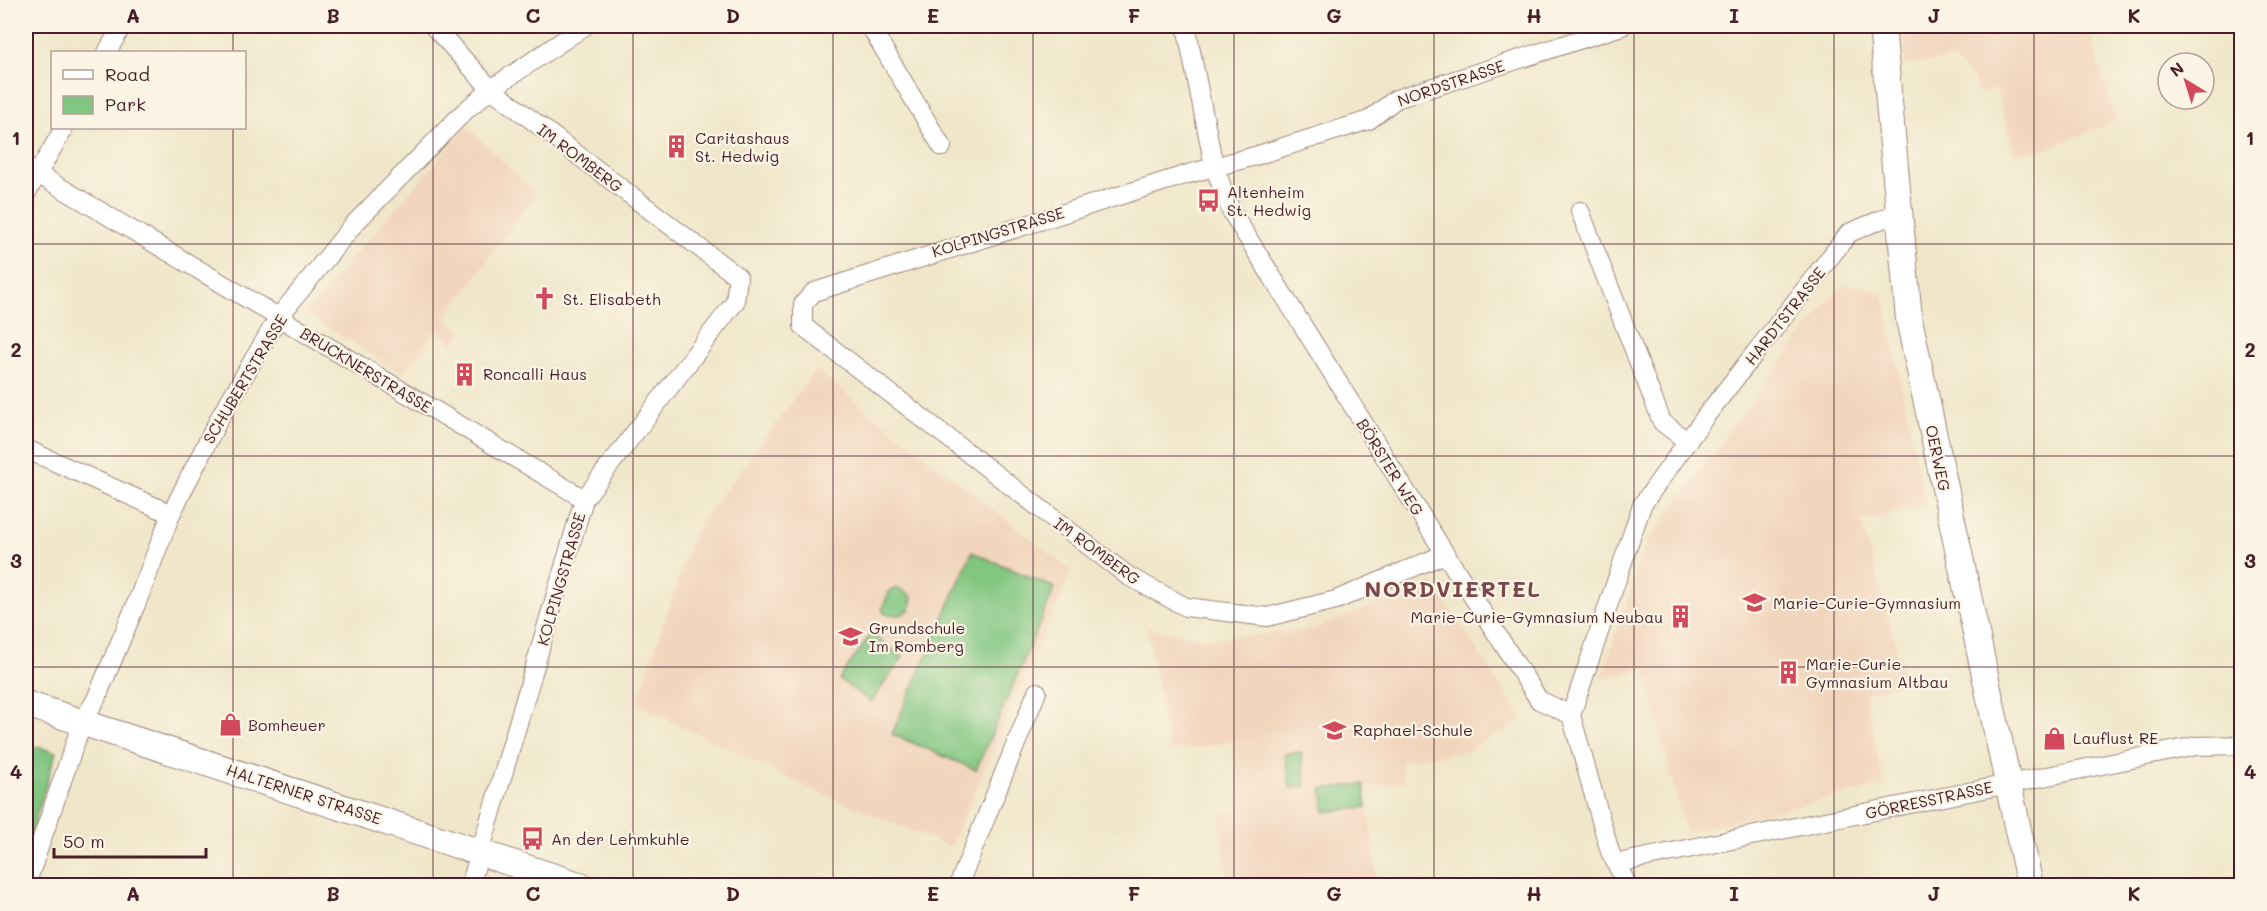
<svg xmlns="http://www.w3.org/2000/svg" width="2267" height="911" viewBox="0 0 2267 911" font-family="Mali,sans-serif">
  <style>
    .built { fill: #f2d5bd }
    .green { fill: #81c681; stroke: #667256; stroke-width: 1.5 }
    .lines { fill: none; stroke-linecap: round; stroke-linejoin: round }
    .street-casing { stroke: #9d837a; stroke-width: 20 }
    .secondary-casing { stroke: #9d837a; stroke-width: 28 }
    .street { stroke: #fff; stroke-width: 18 }
    .secondary { stroke: #fff; stroke-width: 26 }
    .grid { fill: none; stroke: #4a1f2b; stroke-width: 1.5; stroke-opacity: 0.55 }
    .labels { text-anchor: middle; stroke-width: 4.5; stroke-linejoin: round; paint-order: stroke }
    .street-label { font-size: 16px; fill: #4a1f2b; stroke: #fcf5e5 }
    .poi-label { font-size: 16px; fill: #4a1f2b; stroke: #fcf5e5; text-anchor: start }
    .district-label { font-size: 22px; font-weight: bold; letter-spacing: 1.5px; fill: #7a474c; stroke: #fcf5e5 }
    .neatline { fill: none; stroke: #4a1f2b; stroke-width: 2 }
    .grid-label { font-size: 20px; text-anchor: middle; font-weight: bold; fill: #4a1f2b }
  </style>
  <rect width="100%" height="100%" fill="#fcf5e5"/>
  <filter id="ink" filterUnits="userSpaceOnUse"><feTurbulence type="fractalNoise" baseFrequency=".0167" numOctaves="2"/><feDisplacementMap in="SourceGraphic" scale="12" xChannelSelector="R" yChannelSelector="G"/><feConvolveMatrix kernelMatrix="1 2 1 2 8 2 1 2 1" color-interpolation-filters="sRGB"/></filter>
  <filter id="wash" filterUnits="userSpaceOnUse"><feTurbulence type="fractalNoise" baseFrequency=".008" numOctaves="4" result="noise"/><feDisplacementMap in="SourceGraphic" scale="24" xChannelSelector="R" yChannelSelector="G"/><feGaussianBlur stdDeviation="1.35" result="paint"/><feColorMatrix in="noise" values="0 0 0 0 0 0 0 0 0 0 0 0 0 0 0 0 0 1.4 0 .05"/><feComposite in="paint" operator="in"/></filter>
  <g filter="url(#wash)">
    <rect width="100%" height="100%" fill="#f0e7ca"/>
    <!-- built -->
    <g class="built">
      <path d="M1900,26h190l8,35 19,60 -72,28 -30,5 -19,-65 -18,5 -4,-15 -22,-20 -48,6z"/>
      <path d="M467,126l68,68 -90,125 17,13 -9,11 -16,-13 -35,44 -97,-61z"/>
      <path d="M1862,285l19,10 4,6 40,205 -64,16 45,160 -41,11 19,92 -199,48 -40,-165 -44,11 46,-138 190,-252 6,-3z"/>
      <path d="M816,370l256,201 -122,276 -141,-59 -173,-84 59,-174z"/>
      <path d="M1433,582l89,137 -54,32 -67,10 3,21 -39,5 13,98h-151l-7,-70 20,-5 -9,-68 -62,10 -22,-125 59,12 105,-9z"/>
    </g>
    <!-- green -->
    <g class="green">
      <path d="M2228,26h13v36z"/>
      <path d="M972,552l83,36 -79,182 -84,-36z"/>
      <path d="M899,588l13,9 -2,12 -9,6 -16,-1 -3,-5 8,-19z"/>
      <path d="M871,634l32,23 -32,45 -32,-23z"/>
      <path d="M26,744l30,8 -30,98z"/>
      <path d="M1301,752l5,34 -16,2 -5,-34z"/>
      <path d="M1364,784l3,23 -42,5 -3,-23z"/>
    </g>
  </g>
  <g filter="url(#ink)">
    <g class="lines">
      <defs>
        <g id="street">
          <path d="M433,26l58,63 247,188 -3,25 -151,197 -114,387"/>
          <path d="M870,26l72,121"/>
          <path d="M1186,26l28,140 17,45 208,333 100,156 32,15 39,137 18,34"/>
          <path d="M107,52l15,-26"/>
          <path d="M26,167l558,332"/>
          <path d="M26,194l38,-66"/>
          <path d="M1580,211l82,211 26,20"/>
          <path d="M26,449l145,65"/>
          <path d="M1445,554l-109,46 -69,17 -81,-10 -58,-31 -320,-246 -5,-4v-22l11,-12 374,-118 67,-18 114,-36 27,-21 226,-73"/>
          <path d="M1571,715l71,-210 63,-88 144,-184 50,-21"/>
          <path d="M1618,863l578,-117 46,-1"/>
          <path d="M26,885l56,-162 14,-24 41,-97 34,-88 49,-97 58,-99 76,-94 110,-112 27,-23 94,-63"/>
          <path d="M958,886l79,-194"/>
        </g>
        <g id="secondary">
          <path d="M1882,26l27,293 121,567"/>
          <path d="M26,704l556,182"/>
        </g>
      </defs>
      <!-- street casing -->
      <use href="#street" class="street-casing"/>
      <!-- secondary casing -->
      <use href="#secondary" class="secondary-casing"/>
      <!-- street -->
      <use href="#street" class="street"/>
      <!-- secondary -->
      <use href="#secondary" class="secondary"/>
    </g>
  </g>
  <!-- grid -->
  <path class="grid" d="M233,26v26M433,26v860M633,26v860M833,26v860M1033,26v860M1234,26v860M1434,26v860M1634,26v860M1834,26v860M2034,26v860M233,128v758M26,244h2216M26,456h2216M26,667h2216"/>
  <!-- icons -->
  <defs>
    <symbol id="building-bare" viewBox="-9 -9 18 18"><path d="M-4-6H4V6H1V3H-1V6H-4ZM-2.5-4.3h1.7v1.8h-1.7ZM.8-4.3h1.7v1.8H.8ZM-2.5-1h1.7V.8h-1.7ZM.8-1h1.7V.8H.8Z" fill="#d1495b" stroke="#fcf5e5" stroke-width="2.5" paint-order="stroke"/></symbol>
    <symbol id="bus-bare" viewBox="-9 -9 18 18"><path d="M-5-6H5V4H4V6H2V4H-2V6H-4V4H-5ZM-3.5-4V0h7V-4ZM-3.5 1.2v1.5H-2V1.2ZM2 1.2v1.5H3.5V1.2Z" fill="#d1495b" stroke="#fcf5e5" stroke-width="2.5" paint-order="stroke"/></symbol>
    <symbol id="church-bare" viewBox="-9 -9 18 18"><path d="M-1.2-6h2.4v3.5h3.3v2.4h-3.3V6h-2.4V-.1h-3.3v-2.4h3.3Z" fill="#d1495b" stroke="#fcf5e5" stroke-width="2.5" paint-order="stroke"/></symbol>
    <symbol id="school-bare" viewBox="-9 -9 18 18"><path d="M0-5L7-2L0 1L-7-2ZM-4 1L0 2.5L4 1V4Q0 6-4 4Z" fill="#d1495b" stroke="#fcf5e5" stroke-width="2.5" paint-order="stroke"/></symbol>
    <symbol id="shop-bare" viewBox="-9 -9 18 18"><path d="M-5-2.5h2.3a2.7 3.5 0 0 1 5.4 0H5L5.5 6h-11ZM-1.5-2.5h3a1.5 2.3 0 0 0-3 0Z" fill="#d1495b" stroke="#fcf5e5" stroke-width="2.5" paint-order="stroke"/></symbol>
  </defs>
  <g fill-rule="evenodd">
    <use href="#building-bare" x="660" y="130" width="33" height="33"/>
    <use href="#bus-bare" x="1192" y="184" width="33" height="33"/>
    <use href="#church-bare" x="528" y="282" width="33" height="33"/>
    <use href="#building-bare" x="448" y="358" width="33" height="33"/>
    <use href="#school-bare" x="1738" y="586" width="33" height="33"/>
    <use href="#building-bare" x="1664" y="600" width="33" height="33"/>
    <use href="#school-bare" x="834" y="620" width="33" height="33"/>
    <use href="#building-bare" x="1772" y="656" width="33" height="33"/>
    <use href="#shop-bare" x="214" y="708" width="33" height="33"/>
    <use href="#school-bare" x="1318" y="714" width="33" height="33"/>
    <use href="#shop-bare" x="2038" y="722" width="33" height="33"/>
    <use href="#bus-bare" x="516" y="822" width="33" height="33"/>
  </g>
  <g class="labels">
    <!-- street labels -->
    <g class="street-label">
      <text transform="translate(1451 83) rotate(-19)" y="6">NORDSTRASSE</text>
      <text transform="translate(580 158) rotate(37)" y="6">IM ROMBERG</text>
      <text transform="translate(998 232) rotate(-17)" y="6">KOLPINGSTRASSE</text>
      <text transform="translate(1785 316) rotate(-52)" y="6">HARDTSTRASSE</text>
      <text transform="translate(366 370) rotate(31)" y="6">BRUCKNERSTRASSE</text>
      <text transform="translate(245 379) rotate(-59)" y="6">SCHUBERTSTRASSE</text>
      <text transform="translate(1938 458) rotate(78)" y="6">OERWEG</text>
      <text transform="translate(1390 467) rotate(58)" y="6">BÖRSTER WEG</text>
      <text transform="translate(1097 551) rotate(36)" y="6">IM ROMBERG</text>
      <text transform="translate(561 579) rotate(-74)" y="6">KOLPINGSTRASSE</text>
      <text transform="translate(304 794) rotate(18)" y="6">HALTERNER STRASSE</text>
      <text transform="translate(1929 800) rotate(-12)" y="6">GÖRRESSTRASSE</text>
    </g>
    <!-- poi labels -->
    <g class="poi-label">
      <text x="695" y="144">Caritashaus<tspan x="695" dy="18">St. Hedwig</tspan></text>
      <text x="1227" y="198">Altenheim<tspan x="1227" dy="18">St. Hedwig</tspan></text>
      <text x="563" y="305">St. Elisabeth</text>
      <text x="483" y="380">Roncalli Haus</text>
      <text x="1773" y="609">Marie-Curie-Gymnasium</text>
      <text x="1663" y="623" text-anchor="end">Marie-Curie-Gymnasium Neubau</text>
      <text x="869" y="634">Grundschule<tspan x="869" dy="18">Im Romberg</tspan></text>
      <text x="1806" y="670">Marie-Curie<tspan x="1806" dy="18">Gymnasium Altbau</tspan></text>
      <text x="248" y="731">Bomheuer</text>
      <text x="1353" y="736">Raphael-Schule</text>
      <text x="2073" y="744">Lauflust RE</text>
      <text x="551" y="845">An der Lehmkuhle</text>
    </g>
    <!-- district labels -->
    <g class="district-label">
      <text x="1453" y="597">NORDVIERTEL</text>
    </g>
  </g>
  <!-- margin -->
  <rect width="2267" height="911" fill="none" stroke="#fcf5e5" stroke-width="66"/>
  <!-- legend -->
  <rect x="51" y="51" width="195" height="78" fill="#fcf5e5" stroke="#b59f9b" stroke-width="1.5"/>
  <rect x="63" y="70" width="30" height="9" fill="#ffffff" stroke="#b59f9b" stroke-width="1.5"/>
  <text x="105" y="81" font-size="18" fill="#4a1f2b">Road</text>
  <rect x="63" y="96" width="30" height="18" fill="#81c681" stroke="#b59f9b" stroke-width="1.5"/>
  <text x="105" y="111" font-size="18" fill="#4a1f2b">Park</text>
  <!-- north arrow -->
  <g transform="translate(2186 81) rotate(322)"><circle r="28" fill="#fcf5e5" stroke="#b59f9b" stroke-width="1.5"/>
  <path d="M0-4.5L10 22L0 15L-10 22Z" fill="#d1495b"/>
  <text y="-9" font-size="16" font-weight="bold" text-anchor="middle" fill="#4a1f2b">N</text>
  </g>
  <!-- scale -->
  <path d="M54 848v9h152v-9" fill="none" stroke="#4a1f2b" stroke-width="3"/>
  <text x="63" y="848" font-size="18" fill="#4a1f2b" stroke="#fcf5e5" stroke-width="4.5" paint-order="stroke">50 m</text>
  <rect x="33" y="33" width="2201" height="845" class="neatline"/>
  <g class="grid-label">
    <text x="133" y="23">A</text>
    <text x="333" y="23">B</text>
    <text x="533" y="23">C</text>
    <text x="733" y="23">D</text>
    <text x="933" y="23">E</text>
    <text x="1134" y="23">F</text>
    <text x="1334" y="23">G</text>
    <text x="1534" y="23">H</text>
    <text x="1734" y="23">I</text>
    <text x="1934" y="23">J</text>
    <text x="2134" y="23">K</text>
    <text x="16" y="145">1</text>
    <text x="2250" y="145">1</text>
    <text x="16" y="357">2</text>
    <text x="2250" y="357">2</text>
    <text x="16" y="568">3</text>
    <text x="2250" y="568">3</text>
    <text x="16" y="779">4</text>
    <text x="2250" y="779">4</text>
    <text x="133" y="901">A</text>
    <text x="333" y="901">B</text>
    <text x="533" y="901">C</text>
    <text x="733" y="901">D</text>
    <text x="933" y="901">E</text>
    <text x="1134" y="901">F</text>
    <text x="1334" y="901">G</text>
    <text x="1534" y="901">H</text>
    <text x="1734" y="901">I</text>
    <text x="1934" y="901">J</text>
    <text x="2134" y="901">K</text>
  </g>
</svg>
